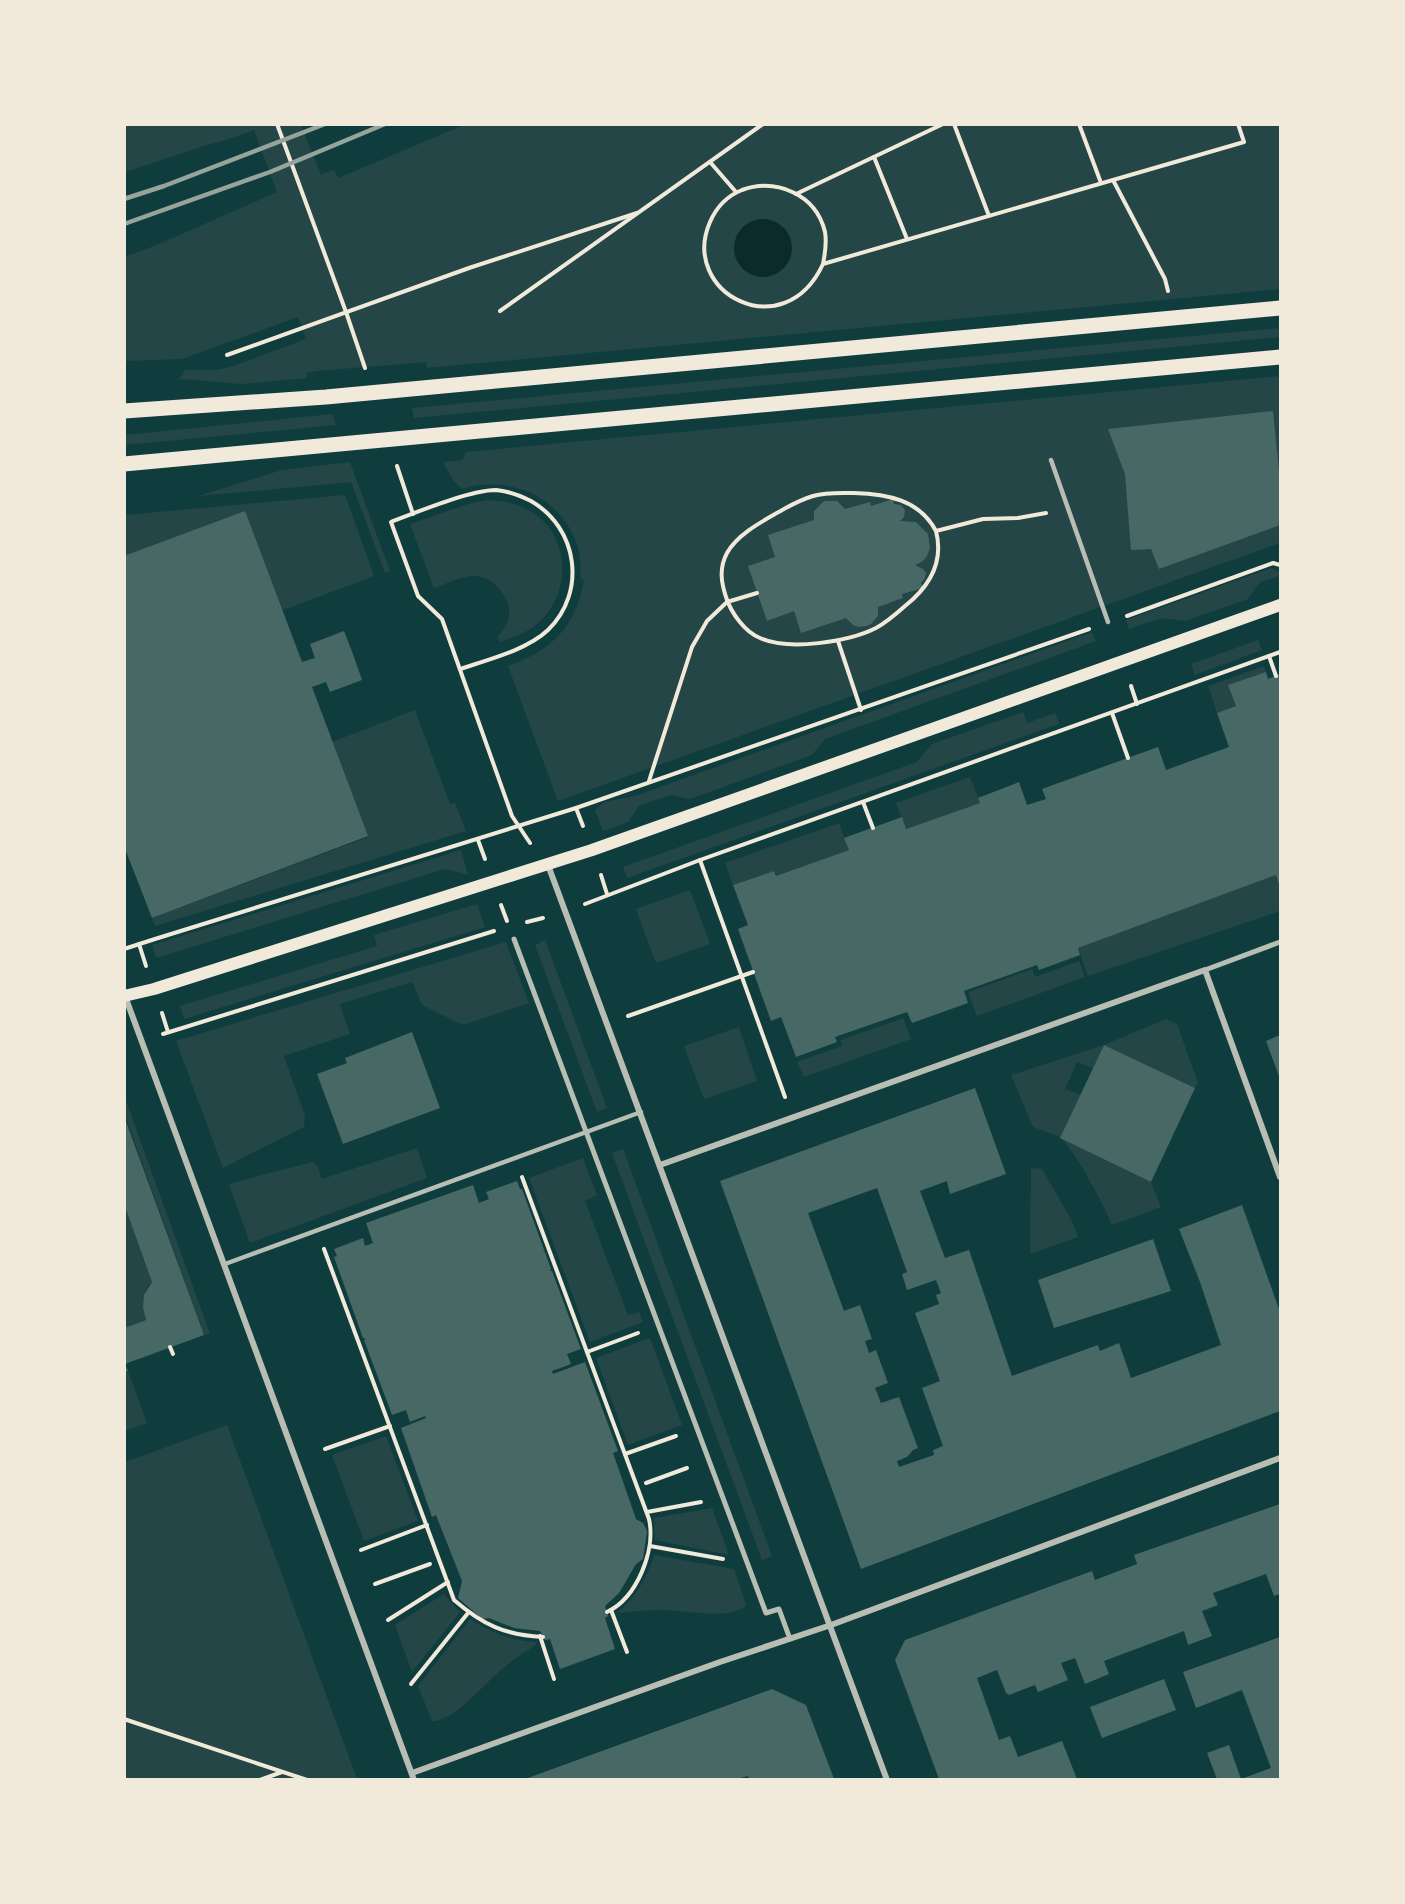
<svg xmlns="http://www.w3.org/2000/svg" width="1405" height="1904" viewBox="0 0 1405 1904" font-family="'Titillium Web',sans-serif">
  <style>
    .green { fill: #244646 }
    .water { fill: #0a2a2b }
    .building { fill: #486865; fill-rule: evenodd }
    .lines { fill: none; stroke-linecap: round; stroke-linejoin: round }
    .path { stroke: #f1e9da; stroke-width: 4 }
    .service { stroke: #b8beb3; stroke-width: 4.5 }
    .pedestrian { stroke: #b8beb3; stroke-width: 5 }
    .minor { stroke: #b8beb3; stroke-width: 6 }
    .secondary { stroke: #f1e9da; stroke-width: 12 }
    .primary { stroke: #f1e9da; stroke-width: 15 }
    .rail { stroke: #97a49c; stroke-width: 4.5 }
  </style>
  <rect width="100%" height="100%" fill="#0f3d3e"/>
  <!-- green -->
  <g class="green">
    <path d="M124,125h177l20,50 13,-6 4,9 126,-53h816v164l-853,79 -1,-6 -110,9 -9,2v5l-65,6 -63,-5 6,-9h30l16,-3 75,-28 -8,-22 -116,42 -57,2v-104l34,-13 118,-52 -23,-62 -28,10 -22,6 -79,26z"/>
    <path d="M1280,328v9l-866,81 -2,-10z"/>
    <path d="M1280,376v167l-722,258 -50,-135c44,-16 68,-39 76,-86l-3,-1c-1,-12 0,-25 -5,-37 -17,-47 -68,-67 -114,-53l-8,-8 -11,-19 19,-2 4,-8z"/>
    <path d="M332,414l4,11 -211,20v-10z"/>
    <path d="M350,462l40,109 -5,2 -34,-91 -153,14 84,-26z"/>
    <path d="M345,495l29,81 -91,34 -158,-54v-41z"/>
    <path d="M488,500c18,1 33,4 48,15 37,27 34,86 -3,112 -9,7 -22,11 -33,15l-3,-5c6,-6 11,-13 12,-21 3,-18 -16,-39 -33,-40 -14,-1 -29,8 -42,12l-24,-64 58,-20z"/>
    <path d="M1271,568l9,4v4l-20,6 -12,17 -63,22 -24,-3 -32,11 -3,-9z"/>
    <path d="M1092,632l4,9 -271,98 -13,16 -122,44 -20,-4 -31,11 -11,16 -25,9 -8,-21 9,-8 31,-6z"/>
    <path d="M1258,640l4,10 -67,25 -4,-11z"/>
    <path d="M1264,666l4,13 -37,13 5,14 -19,7 -9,-27z"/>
    <path d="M415,710l35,94 5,-1 11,28 -311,95 -3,-8 216,-81 -36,-95z"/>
    <path d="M1023,712l4,11 28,-10 4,11 -432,154 -4,-11 294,-105 15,-18z"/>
    <path d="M970,777l10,26 -74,26 -10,-26z"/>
    <path d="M839,823l10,27 -73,26 -2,-5 -41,14 -8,-22z"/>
    <path d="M461,850l7,25 -23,-6 -289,89 -4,-13z"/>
    <path d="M1276,875l3,9h1v27l-192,65 -10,-28z"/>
    <path d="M690,890l20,54 -54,19 -20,-54z"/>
    <path d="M477,904l8,23 -301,92 -4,-13 197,-60 -3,-11z"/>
    <path d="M545,940l62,168 -10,4 -62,-167z"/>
    <path d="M506,942l23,61 -66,22 -41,-20 -10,-23 -72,22 10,30 -66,22 21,60 -1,11 -81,41 -47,-127z"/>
    <path d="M1079,961l6,16 -108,39 -9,-24 64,-23 3,8z"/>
    <path d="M903,1018l8,21 -107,38 -7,-15 45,-16 -1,-6z"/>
    <path d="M1166,1019l11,5 21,59 -3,5 -91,-43 -11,23 -16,-6 -12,27 16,6 -21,43 91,44 10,25 -49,18c-7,-18 -39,-79 -53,-88 -8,-4 -18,-7 -26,-10l-22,-52 93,-30z"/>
    <path d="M739,1027l18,54 -53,18 -20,-53z"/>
    <path d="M125,1098l85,236 -6,1 -79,-220z"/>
    <path d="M417,1148l10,30 -177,65 -21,-59 83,-22 5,3 5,14z"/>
    <path d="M623,1149l149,407 -10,4 -150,-407z"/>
    <path d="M583,1158l14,37 -12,6 43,114 11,-3 4,10 -53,20 -61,-164z"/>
    <path d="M1031,1168l11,1 30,52 6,16 -48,17z"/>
    <path d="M124,1204l28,78c-11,11 -9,23 -6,37l-21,9z"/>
    <path d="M650,1338l32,87 -54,20 -32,-87z"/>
    <path d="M128,1371l19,52 -22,8v-59z"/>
    <path d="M227,1425l130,354 -232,1v-318z"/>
    <path d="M386,1436l32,85 -54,20 -32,-86z"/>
    <path d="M712,1508l17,47 -74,-15 -1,-22z"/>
    <path d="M654,1555l80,14 12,35 -1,3c-22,13 -59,3 -84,3 -15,0 -29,1 -43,3 18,-17 29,-35 36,-58z"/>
    <path d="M444,1594l16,18 -48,60 -17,-47z"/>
    <path d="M470,1619c21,14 40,21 65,23l1,3c-12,7 -23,15 -34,24 -16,13 -49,54 -70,52l-14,-35z"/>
  </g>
  <!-- water -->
  <circle class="water" cx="763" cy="248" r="29"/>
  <!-- building -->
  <g class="building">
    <path d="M1273,411l7,69v45l-121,44 -8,-20 -20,1 -6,-76 -17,-45z"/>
    <path d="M893,499l1,5 7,1 4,5 -1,7 -4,4 16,1 12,12 2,14 -3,8 -4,5 -8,4 8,4 3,4 -1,5 -4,5 2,5 -21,6 1,4 -25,9v9l-7,8 -4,2 -9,1 -5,-2 -7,-7 -45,15 -7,-22 -27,10 -19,-55 27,-9 -7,-22 46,-15v-9l10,-10h13l8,8 25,-7 1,4z"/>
    <path d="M245,511l57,151 13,-4 -5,-14 34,-13 9,23 9,26 -32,12 -4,-10 -14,5 56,149 -216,82 -28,-72v-290z"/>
    <path d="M1266,672l2,7 12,-5v214l-4,-13 -198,73 2,7 -41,15 -2,-5 -73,26 4,12 -56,20 -5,-11 -72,25 2,5 -41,15 -15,-40 -10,4 -33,-92 10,-4 -15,-40 41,-14 2,5 73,-26 -5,-12 58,-21 4,12 74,-26 -2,-5 41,-16 8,23 19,-6 -4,-10 116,-42 8,23 63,-23 -12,-34 19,-7 -8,-21z"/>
    <path d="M412,1032l28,76 -97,36 -26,-70 30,-11 -2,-5z"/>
    <path d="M1280,1035v44l-14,-38z"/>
    <path d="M1104,1045l91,43 -44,94 -91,-44z"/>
    <path d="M975,1088l31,86 -56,20 -3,-13 -27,10 25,67 24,-8 43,126 86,-31 2,6 19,-8 12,35 90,-33 -21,-63 -21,-53 63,-24 38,107v99l-419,158 -141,-388zM877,1188l30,84 -5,2 5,16 29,-10 5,13 -5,2 3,9 -24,9 25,68 -18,7 21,58 -10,4 1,5 -35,12 -2,-6 10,-4 6,-7 5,-2 -19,-51 -18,6 -6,-15 13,-5 -12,-33 -7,3 -4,-12 7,-2 -12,-34 -16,6 -36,-98z"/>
    <path d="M124,1116l80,219 -79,29 3,7 -4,1v-44l22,-8 -3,-13 1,-12 8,-13 -28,-78z"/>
    <path d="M517,1181l3,8h2l29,80 -1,2h2l29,78 -14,5 4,10 -19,7 1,3 32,-12 33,89 -5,2 23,66 7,4 4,8 -4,28 -7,5 -17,29 -14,13 3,10 -3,2 10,31 -55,20 -10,-30 -5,1 -5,-9 -26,-3 -25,-10 -7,1 -24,-21 4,-17 -26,-66 -4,2 -31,-89 25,-10 -1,-2 -15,6 -4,-12 -14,5 -28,-75 2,-1 -3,-1 -29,-81 3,-1 -3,-7 29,-11 2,8 8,-3 -7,-20 107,-38 6,18 10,-4 -3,-7z"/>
    <path d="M1153,1239l18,52 -117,37 -16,-48z"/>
    <path d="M1280,1504v90l-6,2 -8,-22 -53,19 5,12 -16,6 10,25 -24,9 -4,-14 -80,30 5,13 -24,10 -10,-26 -14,5 7,17 -30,12 -3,-7 -26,10 -3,-2 -9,-23 -20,8 22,62 11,-4 8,21 44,-16 15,38h-138l-44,-119 10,-20 187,-69 3,9 42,-16 -3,-9z"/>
    <path d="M1280,1637v142h-63l-10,-26 22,-8 12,34 30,-11 -29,-78 -46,18 -13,-36z"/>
    <path d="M1164,1679l12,31 -74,28 -12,-31z"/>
    <path d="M772,1689l34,16 28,74h-85l-1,-3 -11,3h-212z"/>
  </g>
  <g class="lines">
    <!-- path -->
    <g class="path">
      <path d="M277,124l69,188 19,56"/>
      <path d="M954,124l35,92"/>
      <path d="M1079,124l22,59"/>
      <path d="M874,157l33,82"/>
      <path d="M710,162l26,30"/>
      <path d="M1113,180l52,99 3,12"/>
      <path d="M796,194l147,-70"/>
      <path d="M823,264c2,-10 4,-21 2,-32 -9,-38 -49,-54 -83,-42 -15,6 -26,18 -32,32 -31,71 74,126 113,42l421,-122 -6,-18"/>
      <path d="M500,311l263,-187"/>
      <path d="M227,355l242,-87 168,-55"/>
      <path d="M397,466l16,48"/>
      <path d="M936,531c-17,-32 -50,-37 -82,-38 -14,0 -28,-1 -41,3 -10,3 -20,8 -29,13 -19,11 -46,24 -57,44 -8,15 -6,29 -1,44 5,16 19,35 34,41 29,13 88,4 116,-10 11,-6 20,-14 29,-22 24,-19 39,-44 31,-75l47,-12 35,-1 28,-5"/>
      <path d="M1127,616l146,-53 7,2"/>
      <path d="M838,641l23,69"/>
      <path d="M1269,656l7,20"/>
      <path d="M460,669c27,-9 67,-19 88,-39 39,-38 30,-102 -17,-129 -10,-5 -23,-10 -35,-11 -26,0 -79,22 -105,32l27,74 24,23 70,197 18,27"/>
      <path d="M1131,686l6,18"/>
      <path d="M1112,713l16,45"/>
      <path d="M649,781l43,-134 15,-26 20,-19 30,-9"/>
      <path d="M863,802l10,26"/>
      <path d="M576,808l7,18"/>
      <path d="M478,840l7,19"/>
      <path d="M700,860l85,237"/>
      <path d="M601,875l6,19"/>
      <path d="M585,904l115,-44 580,-208"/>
      <path d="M501,905l6,16"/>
      <path d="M527,922l16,-4"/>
      <path d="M139,944l7,22"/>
      <path d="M124,949l31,-10 421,-131 513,-179"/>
      <path d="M162,1013l6,19"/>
      <path d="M628,1016l125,-44"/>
      <path d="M163,1034l331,-103"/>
      <path d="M522,1177l127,342c7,31 -12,79 -42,93"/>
      <path d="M324,1249l130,351c29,25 51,35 89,37"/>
      <path d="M170,1347l3,7"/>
      <path d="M587,1352l51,-19"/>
      <path d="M325,1449l65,-23"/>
      <path d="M625,1454l51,-18"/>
      <path d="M646,1483l41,-15"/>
      <path d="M647,1512l54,-10"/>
      <path d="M650,1546l73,13"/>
      <path d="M361,1550l66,-25"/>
      <path d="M375,1584l55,-20"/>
      <path d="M611,1610l16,42"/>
      <path d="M388,1620l60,-38"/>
      <path d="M540,1636l14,43"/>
      <path d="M411,1684l57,-71"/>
      <path d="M124,1719l183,61"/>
      <path d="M260,1780l22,-8"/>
    </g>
    <!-- service -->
    <g class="service">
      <path d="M1051,460l57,162"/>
      <path d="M225,1264l416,-152"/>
    </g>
    <!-- pedestrian -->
    <g class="pedestrian">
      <path d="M514,939l252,674 13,-4 11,30"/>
      <path d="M1205,970l75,-28"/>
    </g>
    <!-- minor -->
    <g class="minor">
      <path d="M548,865l339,915"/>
      <path d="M125,996l289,784"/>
      <path d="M660,1165l545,-195 75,207"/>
      <path d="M412,1773l308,-111 111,-37 449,-167"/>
    </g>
    <!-- secondary -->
    <path class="secondary" d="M124,996l30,-7 438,-139 688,-245"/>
    <!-- primary -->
    <g class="primary">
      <path d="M124,411l202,-14 954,-89"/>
      <path d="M124,464l1156,-107"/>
    </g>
    <!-- rail -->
    <g class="rail">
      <path d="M124,199l40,-13 161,-62"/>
      <path d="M124,224l146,-52 115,-48"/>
    </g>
  </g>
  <!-- border -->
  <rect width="1405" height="1904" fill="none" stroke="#f1e9da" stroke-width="252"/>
</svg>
